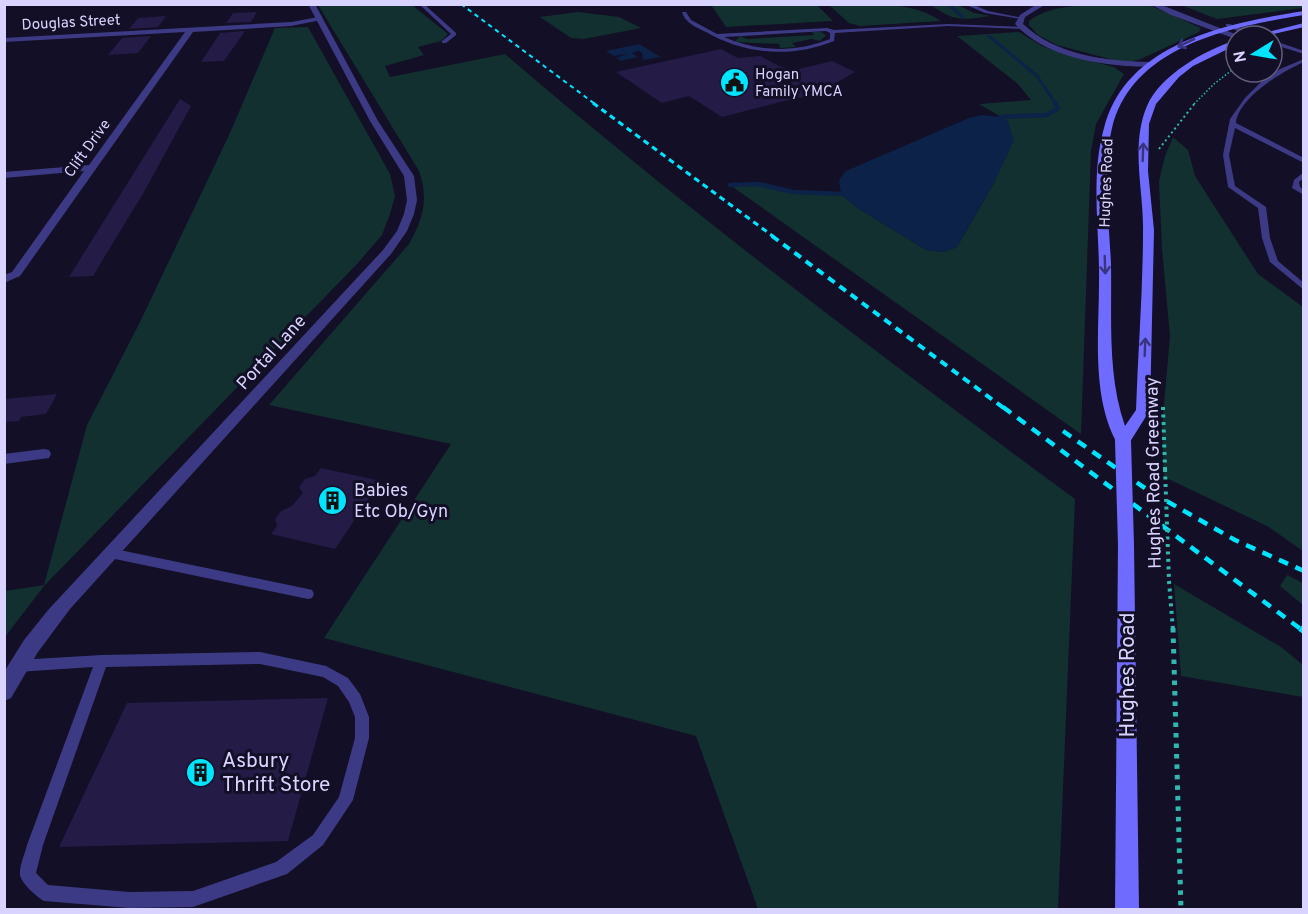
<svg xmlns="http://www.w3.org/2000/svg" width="1308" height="914" viewBox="0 0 1308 914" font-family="Overpass,sans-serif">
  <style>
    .green { fill: #12302f }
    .water { fill: #0c2248 }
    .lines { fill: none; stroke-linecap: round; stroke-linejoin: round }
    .stream-far1 { stroke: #0c2248; stroke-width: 3 }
    .stream { stroke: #0c2248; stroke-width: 4.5 }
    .building { fill: #241b47 }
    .path-far3 { stroke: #2fb8b0; stroke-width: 1.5; stroke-dasharray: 1.5 2; stroke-linecap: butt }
    .path-far2 { stroke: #2fb8b0; stroke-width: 2; stroke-dasharray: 2 3; stroke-linecap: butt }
    .path-far1 { stroke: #2fb8b0; stroke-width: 4; stroke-dasharray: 3 4.5; stroke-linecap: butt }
    .path { stroke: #2fb8b0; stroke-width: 5; stroke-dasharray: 4.5 6; stroke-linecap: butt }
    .service { fill: #3d3a85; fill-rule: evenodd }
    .minor { fill: #3d3a85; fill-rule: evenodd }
    .tertiary { fill: #3d3a85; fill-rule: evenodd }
    .secondary { fill: #6f6bff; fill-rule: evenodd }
    .rail-far4 { stroke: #00e5ff; stroke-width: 2; stroke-dasharray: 4.5 4; stroke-linecap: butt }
    .rail-far3 { stroke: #00e5ff; stroke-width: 3; stroke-dasharray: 6 4.5; stroke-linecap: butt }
    .rail-far2 { stroke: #00e5ff; stroke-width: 4; stroke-dasharray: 8 6; stroke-linecap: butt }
    .rail-far1 { stroke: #00e5ff; stroke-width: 4.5; stroke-dasharray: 10 8; stroke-linecap: butt }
    .rail { stroke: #00e5ff; stroke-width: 6; stroke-dasharray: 13 10; stroke-linecap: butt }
    .path-bridge { stroke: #2fb8b0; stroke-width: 4; stroke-dasharray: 3 4.5; stroke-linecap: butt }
    .secondary-bridge { stroke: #6f6bff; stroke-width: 16 }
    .oneway { stroke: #38347d }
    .labels { text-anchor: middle; stroke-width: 6; stroke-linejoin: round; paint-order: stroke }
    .far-street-label { font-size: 15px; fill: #d9d4ff; stroke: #130f26 }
    .far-poi-label { font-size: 15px; fill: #d9d4ff; stroke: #130f26; text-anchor: start }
    .street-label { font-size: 18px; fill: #d9d4ff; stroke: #130f26 }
    .poi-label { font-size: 18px; fill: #d9d4ff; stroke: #130f26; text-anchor: start }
    .near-street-label { font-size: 21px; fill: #d9d4ff; stroke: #130f26 }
    .near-poi-label { font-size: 21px; fill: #d9d4ff; stroke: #130f26; text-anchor: start }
  </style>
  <rect width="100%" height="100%" fill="#130f26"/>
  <!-- green -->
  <g class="green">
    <path d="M1147,4l54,24 -2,4 -58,27 -16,4 -68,-18 -19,-10 -9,-10v-4c25,-21 83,-16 118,-17z"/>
    <path d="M1303,4v4l-86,11 -36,-14z"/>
    <path d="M318,5h94l36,29 -7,7 -23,6 6,8 -39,11 5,11 115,-23c182,157 376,302 570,445l-17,410h-300l-62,-173 -372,-98 127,-194 -182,-39 140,-161c14,-25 20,-45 10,-73z"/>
    <path d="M711,5h106l16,16 -107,6z"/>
    <path d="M829,5c36,-1 82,-5 112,16l-81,5 -11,-3z"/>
    <path d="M931,5h27l16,8 17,3c-29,4 -37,6 -60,-11z"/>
    <path d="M578,12l41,5 22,11 -57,11 -13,-1 -31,-21z"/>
    <path d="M308,27l82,147 5,22 -5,18 -8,21 -25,29 -313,322 -39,51v-46l39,-6 43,-160 53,-103 90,-189 45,-105z"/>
    <path d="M812,32h9l5,3 -6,6 -8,-2 -20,4 4,4 -16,1 -1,-4c-11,-1 -37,0 -44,-3l5,-5 7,3 67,-4z"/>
    <path d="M1019,32l23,14 21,8 51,13 10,7 -28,50 -5,27 -10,283 -351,-249 28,-1 35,8 48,2 15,13 70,43 17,2 14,-5 38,-66 13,-60 -29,-17 52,-4 -13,-16 -61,-48z"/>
    <path d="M1173,137l15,13 7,26 63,98 45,33v244l-36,-25 -103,-49 -2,-50 8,-91 -8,-87 -3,-68 6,-25z"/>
    <path d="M1287,575l16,8v22l-23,-19z"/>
    <path d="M1174,584l107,63 22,18v32l-122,-21z"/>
  </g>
  <!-- water -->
  <g class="water">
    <path d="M639,44l22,13 -18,3 -1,-7 -3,-2 -7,2 6,4 -17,4 -5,-3 11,-4 -13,2 -8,-5z"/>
    <path d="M982,115l18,2 8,4 6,19 -19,41 -38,66 -14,5 -17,-2 -70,-43 -15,-13 -2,-14 7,-9 123,-53z"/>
  </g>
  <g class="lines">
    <!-- stream-far1 -->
    <g class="stream-far1">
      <path d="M948,4l15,13"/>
      <path d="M989,36l48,40 19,28"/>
    </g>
    <!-- stream -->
    <g class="stream">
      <path d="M1000,117l47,-2 11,-7 -3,-5"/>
      <path d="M730,185l28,-1 35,8 48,2"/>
    </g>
  </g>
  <!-- building -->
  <g class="building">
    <path d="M257,12l-6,10 -25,1 7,-10z"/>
    <path d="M166,16l-8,11 -29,2 9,-11z"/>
    <path d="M245,31l-21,30 -23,1 19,-29z"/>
    <path d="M151,36l-13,17 -30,2 14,-17z"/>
    <path d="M721,49l17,9 22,-2 21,11 14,3 37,-9 23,11 -43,25 -16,1 -74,19 -33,-21 -27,7 -46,-31z"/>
    <path d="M180,99l11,7 -47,86 -42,69 -9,15 -24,1z"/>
    <path d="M57,394l-11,20 -25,3 -2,4 -15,1v-23z"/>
    <path d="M321,468l60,13 -46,68 -64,-15 6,-8 -2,-7 6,-8 11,-5 11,-13 -4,-6 6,-8 10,-3z"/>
    <path d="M328,698l-40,143 -229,6 68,-144z"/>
  </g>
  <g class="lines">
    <!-- path-far3 -->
    <path class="path-far3" d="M1194,104l20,-20 22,-17"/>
    <!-- path-far2 -->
    <path class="path-far2" d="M1159,149l36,-46"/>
    <!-- path-far1 -->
    <g class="path-far1">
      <path d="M1163,407l2,62"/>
      <path d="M1169,581l4,49"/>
    </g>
    <!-- path -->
    <path class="path" d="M1173,628l8,282"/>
    <!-- service -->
    <g class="service">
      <path d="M419,4h5l32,29v2l-10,8h-4v-2l9,-7z"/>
      <path d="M964,4h8l16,7 35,7 -2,1 -36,-6z"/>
      <path d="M682,12h4l5,8 26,14 110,-6 7,2 114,-6 75,3 2,1 -2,1 -75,-3 -113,7 -1,8c-42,17 -88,14 -128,-9 -10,-5 -21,-9 -24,-20zM826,31l4,2v6c-35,14 -72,13 -106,-2z"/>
      <path d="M1272,40l32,11v3l-32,-10z"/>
      <path d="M1304,59v3c-21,9 -66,36 -68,61l68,35v5l-69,-35 -6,27 6,31 31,21 4,31 8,23 26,22v7l-34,-28 -8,-24 -4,-30 -30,-21 -5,-32 7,-36 15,-21 16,-16 19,-13z"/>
      <path d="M1304,172v6l-5,4 1,5 4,3v5l-12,-7 2,-8z"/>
      <path d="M110,548l198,41 4,1 2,4 -2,4 -4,1 -198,-41 -4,-2 -2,-3 2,-3z"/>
      <path d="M260,652l66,14 22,12 12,16 9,23v21l-16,62 -30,45 -36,29 -94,33 -64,1 -85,-7c-6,-3 -23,-18 -24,-26 -1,-9 5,-21 7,-30l66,-178 -76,5 -5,-2 -2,-4 2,-4 5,-2 85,-5zM260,664l63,13 15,9 11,16 6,15v21l-16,59 -26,38 -37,27 -83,29 -64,1 -81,-7 -12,-12 7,-28 63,-178z"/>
    </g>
    <!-- minor -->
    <g class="minor">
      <path d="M1037,4h9l-21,13 -2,7c33,31 82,37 126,38l4,2c-7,4 -19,2 -27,2 -39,-3 -84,-12 -111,-42l5,-9z"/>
      <path d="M1150,4h9l81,32 -7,2 -62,-23z"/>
      <path d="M319,17l2,3 -30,6 -98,6 -173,244 -16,7v-8l8,-3 72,-101 -80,7v-6l85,-7 96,-133 -181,10v-4l287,-16z"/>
      <path d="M1226,24h4l30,12h-10l-24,-10z"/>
      <path d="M44,449l5,1 2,4 -2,4 -45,6v-10z"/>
    </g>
    <!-- tertiary -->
    <path class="tertiary" d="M308,4h7l63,117 36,55 3,24 -3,14 -7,17 -16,23 -321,355 -32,43 -27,46 -7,3v-29l20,-32 25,-31 334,-359 14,-19 7,-17 3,-14 -3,-24 -34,-55z"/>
    <!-- secondary -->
    <g class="secondary">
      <path d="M1304,11v4c-73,12 -171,30 -192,113 -10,43 -3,92 -1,136 1,54 -4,111 14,162l11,-16c2,-59 7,-119 7,-178 1,-41 -13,-86 4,-126 13,-31 58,-56 89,-66v5l-43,21 -14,11 -23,27 -7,20 -1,47 6,59 -4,180 -22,35h-10c-27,-47 -19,-111 -19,-162 1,-50 -9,-106 5,-155 22,-86 124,-105 200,-117z"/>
      <path d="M1304,23v4l-39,9h-13z"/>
      <path d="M1126,538l6,2 2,5 5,365h-24l3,-365 2,-5z"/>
    </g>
    <!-- rail-far4 -->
    <path class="rail-far4" d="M461,4l134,100"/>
    <!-- rail-far3 -->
    <path class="rail-far3" d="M593,103l181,134"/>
    <!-- rail-far2 -->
    <path class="rail-far2" d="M772,236l233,173"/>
    <!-- rail-far1 -->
    <g class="rail-far1">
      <path d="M1003,407l299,223"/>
      <path d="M1063,431l86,60 86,49 69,31"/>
    </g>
    <!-- rail -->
    <path class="rail" d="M1300,628l4,3"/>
    <!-- path-bridge -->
    <path class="path-bridge" d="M1165,469l4,112"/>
    <!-- secondary-bridge -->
    <path class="secondary-bridge" d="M1123,441l3,104"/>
  </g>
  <!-- one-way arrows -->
  <defs><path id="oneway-shaft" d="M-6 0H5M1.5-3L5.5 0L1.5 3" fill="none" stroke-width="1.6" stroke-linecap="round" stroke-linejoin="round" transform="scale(1.5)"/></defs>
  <g class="oneway">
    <use href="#oneway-shaft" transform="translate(1186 43) rotate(155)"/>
    <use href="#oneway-shaft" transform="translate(1143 152) rotate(-88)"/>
    <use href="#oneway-shaft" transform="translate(1105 265) rotate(88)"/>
    <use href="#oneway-shaft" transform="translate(1145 347) rotate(-88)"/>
  </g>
  <!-- icons -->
  <defs>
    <symbol id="civic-disc" viewBox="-11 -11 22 22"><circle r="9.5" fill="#00e5ff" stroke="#130f26"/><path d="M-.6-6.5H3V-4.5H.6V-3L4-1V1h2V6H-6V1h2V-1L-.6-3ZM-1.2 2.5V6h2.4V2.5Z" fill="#111"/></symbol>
    <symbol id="building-disc" viewBox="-11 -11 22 22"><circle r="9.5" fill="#00e5ff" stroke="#130f26"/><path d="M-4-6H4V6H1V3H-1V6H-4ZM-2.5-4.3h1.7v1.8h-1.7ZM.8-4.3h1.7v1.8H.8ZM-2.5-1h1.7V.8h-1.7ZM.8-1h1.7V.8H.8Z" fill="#111"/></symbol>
  </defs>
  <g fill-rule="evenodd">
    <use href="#civic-disc" x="718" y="66" width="33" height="33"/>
    <use href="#building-disc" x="316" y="484" width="33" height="33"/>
    <use href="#building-disc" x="184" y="756" width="33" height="33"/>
  </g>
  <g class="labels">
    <!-- far-street labels -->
    <g class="far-street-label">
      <text transform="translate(71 22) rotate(-3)" y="5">Douglas Street</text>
      <text transform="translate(87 148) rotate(-54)" y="5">Clift Drive</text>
      <text transform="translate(1106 183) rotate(-88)" y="5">Hughes Road</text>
    </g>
    <!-- far-poi labels -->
    <g class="far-poi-label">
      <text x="755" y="79">Hogan<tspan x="755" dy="17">Family YMCA</tspan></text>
    </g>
    <!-- street labels -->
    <g class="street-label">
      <text transform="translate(271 352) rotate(-48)" y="6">Portal Lane</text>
      <text transform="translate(1153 473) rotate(-91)" y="6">Hughes Road Greenway</text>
    </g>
    <!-- poi labels -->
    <g class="poi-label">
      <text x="354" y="496">Babies<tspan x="354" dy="21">Etc Ob/Gyn</tspan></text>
    </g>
    <!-- near-street labels -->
    <g class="near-street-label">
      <text transform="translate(1127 675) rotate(-90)" y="7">Hughes Road</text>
    </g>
    <!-- near-poi labels -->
    <g class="near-poi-label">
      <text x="222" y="767">Asbury<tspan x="222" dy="24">Thrift Store</tspan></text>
    </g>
  </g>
  <!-- border -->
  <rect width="1308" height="914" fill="none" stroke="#d9d4ff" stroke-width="12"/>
  <!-- north arrow -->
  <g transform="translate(1254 54) rotate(259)"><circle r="28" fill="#130f26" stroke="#625e7d" stroke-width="1.5"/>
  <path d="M0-4.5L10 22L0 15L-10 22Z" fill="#00e5ff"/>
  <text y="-9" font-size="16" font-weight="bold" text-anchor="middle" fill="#d9d4ff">N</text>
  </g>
</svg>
